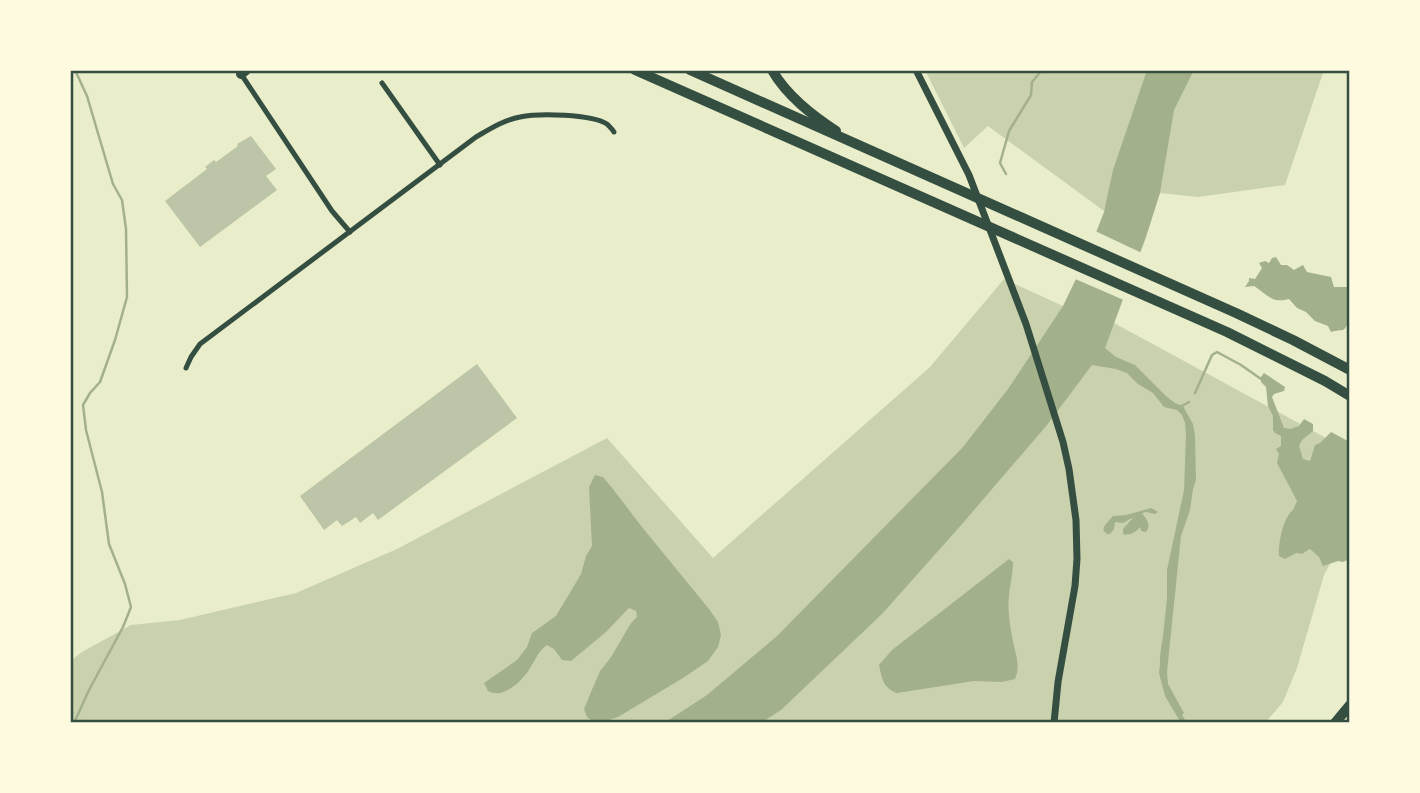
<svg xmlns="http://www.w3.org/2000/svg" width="1420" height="793" viewBox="0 0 1420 793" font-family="'Source Sans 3',sans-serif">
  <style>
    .green { fill: #cad2ad }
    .water { fill: #a3b18a }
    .pier { fill: #e9edc9 }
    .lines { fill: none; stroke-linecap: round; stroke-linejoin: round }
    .stream { stroke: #a3b18a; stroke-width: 2.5 }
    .building { fill: #bcc5a7 }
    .minor { stroke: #344e41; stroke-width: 5 }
    .tertiary { stroke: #344e41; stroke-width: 7 }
    .motorway { stroke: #344e41; stroke-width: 10 }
    .neatline { fill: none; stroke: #344e41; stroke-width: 2.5 }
  </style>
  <rect width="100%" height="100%" fill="#e9edc9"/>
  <!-- green -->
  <g class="green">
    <path d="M925,70h399l-39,115 -87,12 -38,-4 -56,18 -116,-85 -24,22z"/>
    <path d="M1004,279l59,27 51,17 236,128v76l-26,48 -27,93 -14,34 -18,21h-1195v-62l12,-9 49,-27 49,-5 116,-27 101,-44 210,-111 106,120 217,-191z"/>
  </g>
  <!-- water -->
  <g class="water">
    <path d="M1147,70h47l-20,40 -14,83 -14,44 -41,111 11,9 19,8 32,32 8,6 8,3 10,18 2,11 1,45 -3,9 -3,21 -9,26 -14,136 1,12 16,29 -2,2 5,8h-6l-16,-27 -6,-23 8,-75v-28l17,-80 2,-55 -1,-12 -3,-8 -5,-5 -13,-3 -11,-14 -15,-9 -11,-11 -11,-4 -24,-4 -45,60 -84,98 -81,91 -101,96 -20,13h-97l43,-28 70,-59 186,-189 45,-58 55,-83 24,-50 17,-44 9,-42z"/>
    <path d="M1276,257l5,8h6l7,5 9,-5 4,7 24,5 3,10h15l-2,-10h3c0,11 4,47 -7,53 -1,0 -10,1 -12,2l-3,-6 -13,-5 -9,-9 -9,-4 -8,-9c-17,5 -22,-5 -35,-13l-9,1 4,-6v-3l6,1 7,-11 -3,-5 6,-2 4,2 3,-5z"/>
    <path d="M1264,373l21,14 -1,4 -10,3 -2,3 12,31 6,1 9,-3 5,-7 9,5v7l-11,9 -3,6 4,13 7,2 5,-16 5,-2 11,-11 15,8h4v119l-7,3 -5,-1 -15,5 -4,-9 -9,-8 -8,5 -6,-1 -11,6 -6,-3c-1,-13 4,-38 14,-46l4,-9 -20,-38 2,-9 -3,-5 5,-3v-10l-6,-3 -2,-3v-14l-5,-10 -2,-19 -5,-5v-5z"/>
    <path d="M595,475l8,2 10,12 29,38 67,82 9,13 3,13 -3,12 -10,14 -25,17 -65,39 -15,5h-9l-7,-5 -3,-8 7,-17 9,-21 11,-14 20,-34 6,-6 -1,-6 -7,-3 -23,24 -35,29 -9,-1 -8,-11 -7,-4c-8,6 -9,10 -14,18 -6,12 -20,28 -34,30 -3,1 -9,-1 -11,-2l-4,-8 33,-23 10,-13 5,-14 24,-17 25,-42 5,-18 6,-10 -3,-59z"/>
    <path d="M1151,508l7,4 -3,2 -9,-2 -4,1c4,6 10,11 4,19l-5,-1 -1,-4c-4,5 -10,9 -17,7v-5l9,-10v-1l-9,5 -8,-1 -1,7 -4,5h-3l-4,-4 2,-5 8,-9 13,-1z"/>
    <path d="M1009,559l4,3c0,12 -3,22 -4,34 -2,15 2,35 5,50 3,12 6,22 1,33l-13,3 -28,-1 -77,12c-14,-5 -15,-14 -18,-28l13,-15z"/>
  </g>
  <!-- pier -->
  <path class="pier" d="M1093,230l51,24 -18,47 -53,-23z"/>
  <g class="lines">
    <!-- stream -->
    <g class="stream">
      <path d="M1006,174l-6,-11 9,-32 22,-36 1,-13 10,-12"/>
      <path d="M1195,393l17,-38 5,-3 24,13 20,14"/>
      <path d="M1180,407l9,-5"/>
      <path d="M1162,664l-1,-5 2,-16"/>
      <path d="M74,723l15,-33 34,-63 8,-20 -6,-23 -16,-40 -7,-52 -16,-62 -3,-25 7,-12 10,-11 15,-42 12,-43 -1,-68 -4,-29 -9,-16 -26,-88 -12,-26"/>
    </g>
  </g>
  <!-- building -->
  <g class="building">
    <path d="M251,136l25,33 -10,7 11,14 -77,57 -35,-46 42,-32 -2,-2 9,-7 2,2 22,-16 -1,-2z"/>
    <path d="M477,364l40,54 -139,102 -5,-7 -13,10 -4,-6 -14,9 -5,-6 -13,10 -24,-34z"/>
  </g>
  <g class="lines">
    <!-- minor -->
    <g class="minor">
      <path d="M241,74l91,137 18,21"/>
      <path d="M382,83l58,82"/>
      <path d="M186,368l5,-11 9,-13 276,-207c14,-8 28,-17 44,-20 19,-4 71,-3 87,7 0,0 7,7 7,8"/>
    </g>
    <!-- tertiary -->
    <path class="tertiary" d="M916,70l53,105 57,149 37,118 6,27 7,51 1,39 -2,27 -17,96 -4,41"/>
    <!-- motorway -->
    <g class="motorway">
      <path d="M635,70l592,262 98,49 25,15"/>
      <path d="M690,70l546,243 57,27 57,30"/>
      <path d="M772,70c15,26 40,45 64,61"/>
      <path d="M241,74l5,-4"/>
      <path d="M1335,723l15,-18"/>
    </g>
  </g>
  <!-- border -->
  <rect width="1420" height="793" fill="none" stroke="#fefae0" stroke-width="144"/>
  <rect x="72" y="72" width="1276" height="649" class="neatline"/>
</svg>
